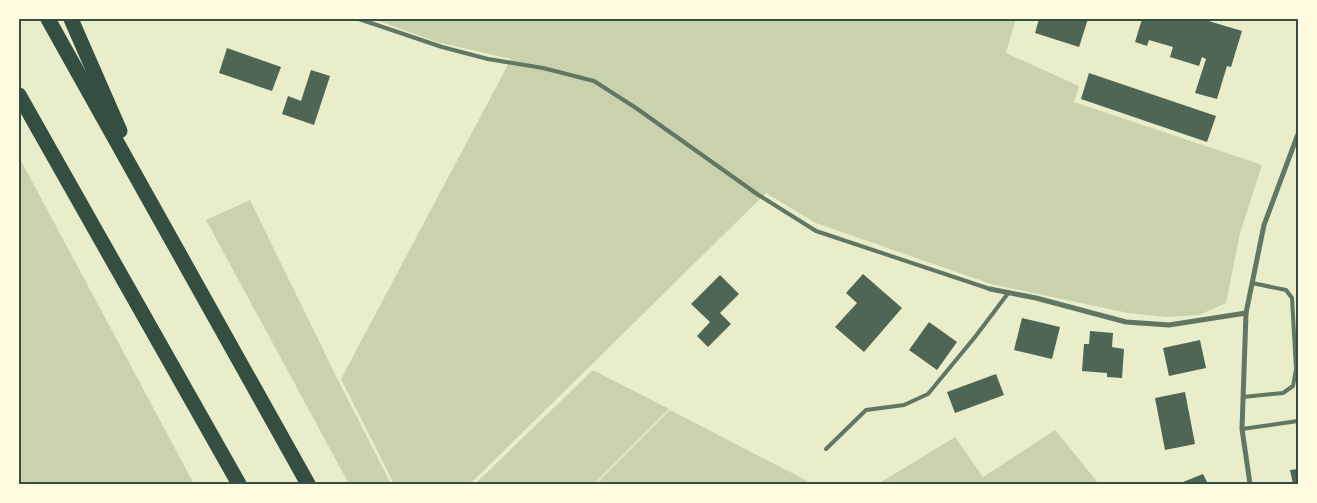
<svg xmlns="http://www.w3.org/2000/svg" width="1317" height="503" viewBox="0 0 1317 503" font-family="Signika,sans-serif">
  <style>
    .green { fill: #cad2ad }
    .building { fill: #4f6655 }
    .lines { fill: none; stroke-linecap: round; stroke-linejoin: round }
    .service { stroke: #617663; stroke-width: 4 }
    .minor { stroke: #617663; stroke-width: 5 }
    .motorway { stroke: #344e41; stroke-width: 15 }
    .neatline { fill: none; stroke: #344e41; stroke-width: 2 }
  </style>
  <rect width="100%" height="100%" fill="#e9edc9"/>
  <!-- green -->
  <g class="green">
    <path d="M373,19h643l-10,34 73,33 -5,16 188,63 -22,68 -14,70 -27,12 -32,2 -39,-4 -137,-29 -175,-61 -50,-30 -296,291h-76l-53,-105 170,-320 -74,-17z"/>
    <path d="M19,157l175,327h-175z"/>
    <path d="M250,200l87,178 54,106h-42l-143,-264z"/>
    <path d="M593,370l76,39 -75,75h-119z"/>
    <path d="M670,410l143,74h-217z"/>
    <path d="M1055,430l44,54h-221l77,-47 28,40z"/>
  </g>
  <!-- building -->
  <g class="building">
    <path d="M1039,19h49l-9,28 -44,-14z"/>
    <path d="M1142,19h60l40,12 -11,36 -4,-1 -10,33 -22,-6 11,-34 -4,-2 -3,9 -29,-9 3,-10 -24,-7 -2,6 -12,-4z"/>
    <path d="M227,48l54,19 -9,24 -53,-18z"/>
    <path d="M311,70l19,6 -16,49 -32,-11 6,-18 13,5z"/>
    <path d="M1089,73l127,43 -9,26 -126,-43z"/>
    <path d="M863,274l39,34 -38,44 -29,-25 22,-24 -11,-10z"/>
    <path d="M720,275l19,19 -19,19 11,11 -23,23 -11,-11 13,-14 -19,-18z"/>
    <path d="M1022,318l38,9 -8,32 -38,-9z"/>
    <path d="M929,322l28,20 -20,28 -28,-20z"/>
    <path d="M1090,331l23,2 -1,14 12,2 -2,29 -15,-1v-4l-25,-2 2,-27h5z"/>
    <path d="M1200,340l6,28 -37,8 -6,-28z"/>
    <path d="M996,374l8,21 -49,18 -8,-21z"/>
    <path d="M1185,392l10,52 -30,6 -10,-52z"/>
    <path d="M1298,469v15h-5l-3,-14z"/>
    <path d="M1203,474l5,10h-30z"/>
  </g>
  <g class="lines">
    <!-- service -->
    <g class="service">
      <path d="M359,19l83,28 46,12 55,9 51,13 42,27 121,86 59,37 174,58"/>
      <path d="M1243,397l40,-4 10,-7 3,-17 -4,-71 -6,-8 -34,-7"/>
      <path d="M1242,429l56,-8"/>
      <path d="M826,449l40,-39 38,-5 24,-11 47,-57 34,-45"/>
    </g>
    <!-- minor -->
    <g class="minor">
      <path d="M990,289l46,9 90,24 43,3 77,-12"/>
      <path d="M1250,484l-8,-55 4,-116 18,-88 34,-91"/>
    </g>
    <!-- motorway -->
    <g class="motorway">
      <path d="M48,19l260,465"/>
      <path d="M71,19l49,112"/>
      <path d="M19,95l220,389"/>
    </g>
  </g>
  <!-- border -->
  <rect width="1317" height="503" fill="none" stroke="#fefae0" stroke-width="40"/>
  <rect x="20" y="20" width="1277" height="463" class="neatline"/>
</svg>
